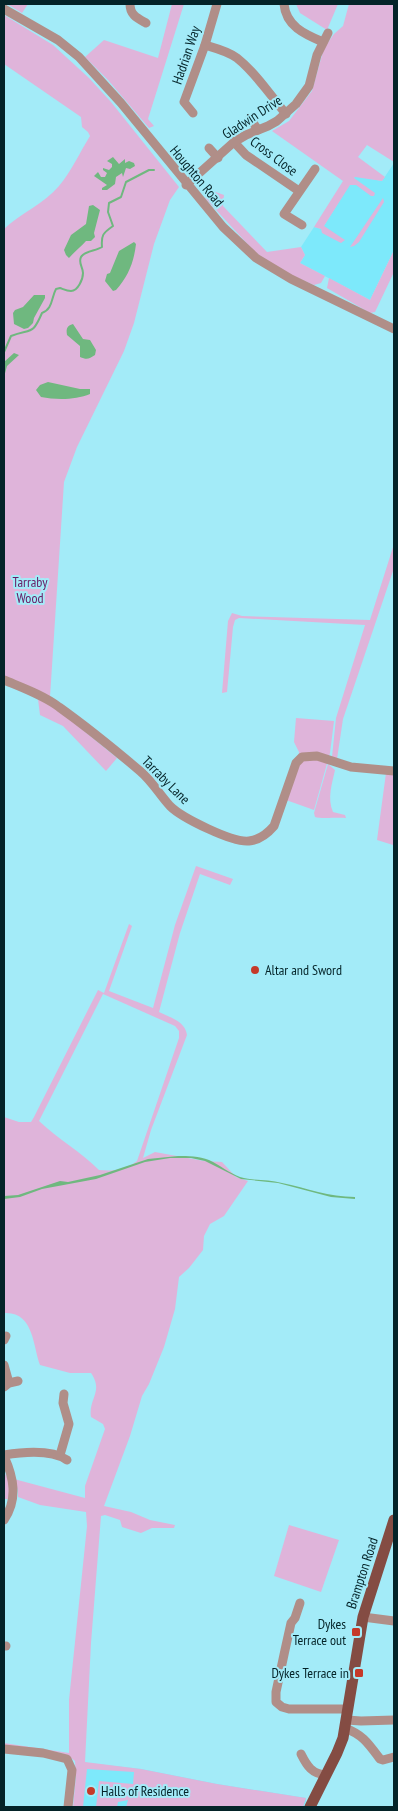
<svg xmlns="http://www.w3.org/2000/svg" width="398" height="1811" viewBox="0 0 398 1811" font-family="'PT Sans Narrow',sans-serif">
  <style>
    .built { fill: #7de9fb }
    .green { fill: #dfb4da; fill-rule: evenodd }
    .water { fill: #6fb87f }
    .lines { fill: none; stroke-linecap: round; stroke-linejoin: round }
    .stream { stroke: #6fb87f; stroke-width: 2 }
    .minor { stroke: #b08e88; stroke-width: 9 }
    .major { stroke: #844c43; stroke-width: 11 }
    .poi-dot { fill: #c53929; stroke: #a3ebf8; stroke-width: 2 }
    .labels { text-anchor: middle; stroke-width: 4; stroke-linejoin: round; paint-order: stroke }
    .street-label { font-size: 14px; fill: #042328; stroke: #a3ebf8 }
    .park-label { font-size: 14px; fill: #671a63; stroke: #a3ebf8 }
    .poi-label { font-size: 14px; fill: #042328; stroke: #a3ebf8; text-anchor: start }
  </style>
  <rect width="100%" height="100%" fill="#a3ebf8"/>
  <!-- built -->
  <g class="built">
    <path d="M394,163v87l-24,50 -70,-37 5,-8 -4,-8 13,-20 8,2 33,-53 27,5z"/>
    <path d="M80,1762l61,7 76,15 89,14v4l-3,5h-228z"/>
  </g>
  <!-- green -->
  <g class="green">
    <path d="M7,4h21l-6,9z"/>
    <path d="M172,4h12l-36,115 6,7 -5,2 -41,-48 -23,-23 19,-17 54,18z"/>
    <path d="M296,4h42l-11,26 -27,-17z"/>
    <path d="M349,4h45v158l-27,-17 -9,12 27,20 -3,4 -27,-4 -1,1 21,15 -1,3h-3l-15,-11h-6l-26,41 21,14 -4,3 -19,-10 -1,-4 -7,-2 29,-46 -71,-50 17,-10 23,-30 12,-43 10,-14 9,-8z"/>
    <path d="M4,15l49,30 36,33 22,24 68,85 -9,13 -16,44 -20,79 -10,28 -47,96 -13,35 -14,215 -46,-18v-450c17,-16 40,-25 55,-43 12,-14 21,-34 31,-50l-2,-4 -6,-5 -1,-10 -77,-53z"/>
    <path d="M213,191l11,4 -1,11 44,46 34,-5 4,8 -5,8 25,13 -4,7 -7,2 -36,-15 -24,-19 -49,-53z"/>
    <path d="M383,198l1,4 -25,40 -5,4 -4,1z"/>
    <path d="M394,250v22l-19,40 -5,1 -43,-25 2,-10 41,22z"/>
    <path d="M394,544v24l-51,151 -6,40 -5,-2 4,-39 29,-93 -126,-7 -4,2 -2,7 -6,65 -5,1 6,-72 4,-8 10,3 128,4z"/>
    <path d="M38,699l18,9 61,50 -11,13 -43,-45 -23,-11z"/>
    <path d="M296,718l38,3 -4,32 -16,57 -28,-10 12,-38 1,-10 -5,-10z"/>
    <path d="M328,764l7,6c-3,14 -8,28 -2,42l12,3 1,3c-8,-1 -25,1 -31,-1l-1,-4z"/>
    <path d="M386,773l8,2v73l-1,-3 -16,-5z"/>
    <path d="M196,866l37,13 -3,6 -30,-11 -20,59 -21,79c12,6 26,9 28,23l-36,95 -8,28 12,-6 49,9 18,1 14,15 12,4 -24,35 -14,8 -6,12 -1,14 -14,18 -10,9 -4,32 -11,38 -15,37 -7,12 -12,40 -26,70 27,6 19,8 25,5 -1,3h-22l-11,5 -19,-6 -2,-7 -15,-5 -4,1 -10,127 -6,119 56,7 76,15 89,14 -3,9h-177l2,-7 -10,2 -1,5h-21l3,-26 34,3 1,-12 -47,-3 -4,38h-10l3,-31 -1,-15 -8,-6 -7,-2 -56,-8v-2l65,10v-53l18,-174 -1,-14 -46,-7 -22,-8v-7l-4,-11 71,19v-12l20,-57 -2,-5 -12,-7c-3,-18 13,-25 0,-44h-21l-30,-8c-7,-18 -6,-54 -36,-52v-196l15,5h12l3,-5 64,-127 6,3 25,-69 3,2 -23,65 44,17 22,-83zM103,994l72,32 4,5v7l-42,123c-12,10 -23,10 -38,9 -18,-18 -41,-31 -60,-49z"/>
    <path d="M4,1472l7,12 -2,15h-5z"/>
    <path d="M289,1525l50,15 -18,52 -47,-16z"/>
  </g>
  <!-- water -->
  <g class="water">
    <path d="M113,157l6,7 6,-5v4l4,-2 5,2 1,3 -5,3 -4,-1 -3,9 -1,-4 -6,4 -1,7 -8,6h-5v-2l5,-3 -13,-9 4,-4 3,5h4l2,-4 -4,-3v-2l6,2 3,-3v-3l-5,-3z"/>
    <path d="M93,205l7,5 -6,23 1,4 -4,4h-5c-5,6 -11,10 -17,17l-3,-3 -2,-5 7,-15 15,-11 3,-18z"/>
    <path d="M134,242l2,2c-2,18 -8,33 -20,46l-3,1 -8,-10 2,-7 3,-1 9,-22z"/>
    <path d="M34,295h11v3l-11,20 -1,5 -5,5 -4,1 -10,-5 -1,-11 2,-3 8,-3z"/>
    <path d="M73,324l10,15 7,1 6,10 -1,5c-6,4 -8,5 -15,2v-11l-13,-11c-1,-7 0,-9 6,-11z"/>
    <path d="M14,353l5,2 -12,11 -3,11v-15z"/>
    <path d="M48,382l32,7h10v5c-14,6 -34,6 -49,3l-5,-7 4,-5z"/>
    <path d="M178,1156c10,0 21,0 31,4 11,5 20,13 31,17 13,4 28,2 42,6 25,5 47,14 73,14v2l-24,-2 -53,-14 -37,-4 -36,-18 -14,-3h-21l-25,4 -49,17 -54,10 -22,8 -16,2v-3l14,-1 42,-14 8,1 32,-7 48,-16z"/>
  </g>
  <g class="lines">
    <!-- stream -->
    <path class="stream" d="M4,352l7,-16c21,-8 21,0 31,-23 11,-4 9,-15 14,-24l4,-1c3,1 7,3 11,3 7,0 12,-12 12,-18 0,-6 -5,-10 -2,-16 3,-6 15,-6 21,-10 -1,-12 1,-14 11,-21l-5,-14 1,-9 12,-6 5,-15 23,-12h5"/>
    <!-- minor -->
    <g class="minor">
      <path d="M130,4c0,11 7,14 16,19"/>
      <path d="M284,4c2,22 20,30 39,38"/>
      <path d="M4,9l54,31 21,17 42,46 102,124 33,31 35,21 103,50"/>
      <path d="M205,45c10,3 23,6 32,13 19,15 34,38 49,56"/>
      <path d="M193,113l-9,-11 21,-57 12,-41"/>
      <path d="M250,118l8,12"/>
      <path d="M234,142l12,13 53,36"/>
      <path d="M209,148l9,10"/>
      <path d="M186,185l48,-43 12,-7 22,-9 9,-5 19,-17 13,-18 8,-31 11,-22"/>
      <path d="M302,225l-18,-11 31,-45"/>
      <path d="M4,680c19,8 39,15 55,27 28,20 55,42 81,64 12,10 19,23 30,35 12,12 63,37 79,35 10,-1 19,-8 25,-15l22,-63 6,-6 15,-1 34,11 43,4"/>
      <path d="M4,1340l2,-4"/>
      <path d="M4,1365l5,18"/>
      <path d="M4,1387l5,-4 9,-2"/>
      <path d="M4,1455c19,-3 47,-6 63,5"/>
      <path d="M60,1455l9,-31 -6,-21 1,-9"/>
      <path d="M4,1456c10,22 14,43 0,64"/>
      <path d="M300,1603l-5,15 -4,5 -6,27 -9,42v10l6,5 7,2h59"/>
      <path d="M363,1617l31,4"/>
      <path d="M4,1646h2"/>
      <path d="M347,1720l14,1 33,-1"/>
      <path d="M345,1728c18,7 23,15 35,31l3,1 11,-3"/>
      <path d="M4,1749l39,4 24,6 5,11 -4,37"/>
      <path d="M301,1754c6,12 11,20 25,21"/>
    </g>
    <!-- major -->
    <path class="major" d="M310,1807l27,-54 6,-15 20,-121 31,-97"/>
  </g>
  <!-- markers -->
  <g class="poi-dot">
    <circle cx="255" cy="970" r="5"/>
    <rect x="351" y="1627" width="10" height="10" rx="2.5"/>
    <rect x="354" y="1668" width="10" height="10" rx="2.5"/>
    <circle cx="91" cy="1791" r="5"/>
  </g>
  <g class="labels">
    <!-- street labels -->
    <g class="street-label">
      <text transform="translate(186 55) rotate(-71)" y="5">Hadrian Way</text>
      <text transform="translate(252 117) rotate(-33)" y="5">Gladwin Drive</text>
      <text transform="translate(274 156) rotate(37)" y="5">Cross Close</text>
      <text transform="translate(197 176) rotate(50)" y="5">Houghton Road</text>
      <text transform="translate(166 780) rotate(45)" y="5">Tarraby Lane</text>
      <text transform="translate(362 1573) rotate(-72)" y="5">Brampton Road</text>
    </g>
    <!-- park labels -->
    <g class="park-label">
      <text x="30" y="587">Tarraby<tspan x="30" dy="16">Wood</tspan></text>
    </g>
    <!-- poi labels -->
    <g class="poi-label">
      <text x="265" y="975">Altar and Sword</text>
      <text x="346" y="1629" text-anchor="end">Dykes<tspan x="346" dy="16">Terrace out</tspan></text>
      <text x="349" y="1678" text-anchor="end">Dykes Terrace in</text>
      <text x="101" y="1796">Halls of Residence</text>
    </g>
  </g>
  <!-- border -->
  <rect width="398" height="1811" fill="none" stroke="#042328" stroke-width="10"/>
</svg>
